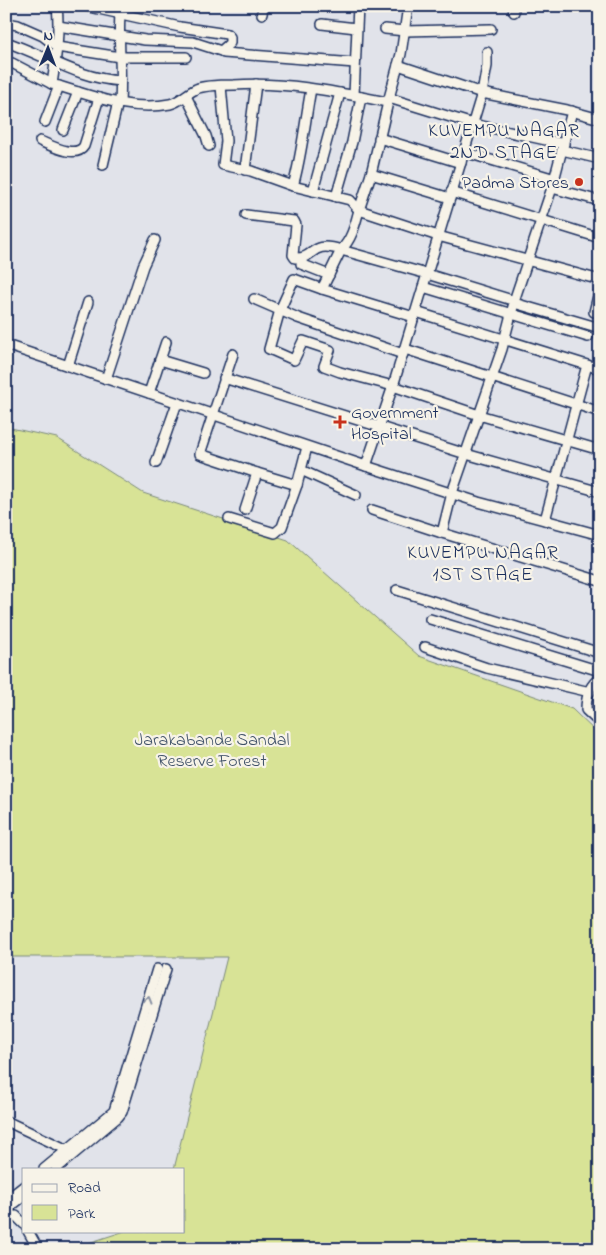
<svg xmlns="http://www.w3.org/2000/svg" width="606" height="1255" viewBox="0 0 606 1255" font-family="'Indie Flower',sans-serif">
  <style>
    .green { fill: #d8e396; stroke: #7a897a }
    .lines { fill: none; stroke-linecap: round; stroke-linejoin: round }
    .minor-casing { stroke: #1b2f5e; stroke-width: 12 }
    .minor { stroke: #f7f3e8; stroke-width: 9 }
    .oneway { stroke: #8991a3 }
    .poi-dot { fill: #c8321e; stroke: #f7f3e8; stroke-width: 2 }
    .labels { text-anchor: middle; stroke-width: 4.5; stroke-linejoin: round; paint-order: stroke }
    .poi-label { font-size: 18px; fill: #1b2f5e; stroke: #f7f3e8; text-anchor: end }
    .park-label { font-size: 18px; fill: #415369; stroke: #f7f3e8 }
    .neighbourhood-label { font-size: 19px; letter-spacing: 1px; fill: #1b2f5e; stroke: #f7f3e8 }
  </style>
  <rect width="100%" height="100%" fill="#e1e3ea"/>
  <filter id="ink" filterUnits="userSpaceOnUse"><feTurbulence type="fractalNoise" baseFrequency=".02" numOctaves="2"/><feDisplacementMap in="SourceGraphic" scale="10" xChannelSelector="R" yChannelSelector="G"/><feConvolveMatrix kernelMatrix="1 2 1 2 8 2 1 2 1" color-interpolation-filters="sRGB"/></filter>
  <g filter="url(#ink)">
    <!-- green -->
    <path class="green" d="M6,427l51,11 86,55 145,47 131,116 153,53 28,27v513h-530l55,-18h59v-62h-10l53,-212h-221z"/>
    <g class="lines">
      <defs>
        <g id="minor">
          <path d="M57,6c3,28 -1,51 -5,78 38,11 78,28 118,20 10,-2 17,-11 26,-15 8,-4 28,-4 38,-4 51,-4 103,7 153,17"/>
          <path d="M513,6l1,6"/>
          <path d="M262,14l1,-8"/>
          <path d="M6,23l12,2 25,11 14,11 63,10h66"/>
          <path d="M322,24l34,4"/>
          <path d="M58,26l87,14 48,2 28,9 9,-8v-6l-3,-3 -47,-7 -95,-21"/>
          <path d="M385,29l20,2 86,-2"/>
          <path d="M6,42c39,13 73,37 115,39"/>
          <path d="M224,53l131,10"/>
          <path d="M12,63l40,21"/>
          <path d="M398,65l84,28 5,-27v-14"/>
          <path d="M221,86l5,55 -3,24 28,6 42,15 57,14 9,10 12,-36 18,-76 12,-44 7,-48"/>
          <path d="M354,95l4,-89"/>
          <path d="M186,96l20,40 3,10"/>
          <path d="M389,98l84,26 91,20"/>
          <path d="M120,102c2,-29 -2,-59 0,-88"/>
          <path d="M572,111l-20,77 -36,107 -14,54 -50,144 -10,40 158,48"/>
          <path d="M45,122l14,-36"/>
          <path d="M63,130l15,-38"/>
          <path d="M379,138l82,25"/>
          <path d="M40,141c12,5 36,18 44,5l15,-48"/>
          <path d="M562,150l38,9"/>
          <path d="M464,152l91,27"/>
          <path d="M103,165l15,-63"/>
          <path d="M245,170l11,-86"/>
          <path d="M371,174l79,24"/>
          <path d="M293,186c9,-31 12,-65 18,-97"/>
          <path d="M552,188l48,13"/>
          <path d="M313,191l27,-98"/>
          <path d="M451,192l149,46"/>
          <path d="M336,197l16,-55 9,-45"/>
          <path d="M246,215l48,6 2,4 -3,30 2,3c21,1 15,-18 46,-8l-19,39 92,28"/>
          <path d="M301,264l28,11"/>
          <path d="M423,287l165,50"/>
          <path d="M322,289l-28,-10 -14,31 -11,39 25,11 9,-19 27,9 -6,16 16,6 53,14 86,29 121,35"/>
          <path d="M254,299l44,19 105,36"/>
          <path d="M515,301l-88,-27 -86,-24c11,-11 14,-25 18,-40l79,26 162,44"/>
          <path d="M514,303l86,25"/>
          <path d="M416,312l184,57"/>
          <path d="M594,312l6,-24"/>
          <path d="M6,345l360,121 27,-80 89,-293 85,17 33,9"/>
          <path d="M405,349l195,63"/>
          <path d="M233,354l-33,100 57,19 -12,37"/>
          <path d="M160,360l43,13"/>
          <path d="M68,366l20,-64"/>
          <path d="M224,378l242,76 134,38"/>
          <path d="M106,379l37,-113 12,-26"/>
          <path d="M149,393l17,-51"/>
          <path d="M156,463l21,-60"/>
          <path d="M366,466l112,36 122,33"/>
          <path d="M301,470l55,25"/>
          <path d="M297,485l10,-38"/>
          <path d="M372,510l70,23"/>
          <path d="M229,519l46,14 7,-6 15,-42 -40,-12"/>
          <path d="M545,520l42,-155"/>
          <path d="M397,590l203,63"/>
          <path d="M430,619l170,52"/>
          <path d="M425,647l62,21 103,24"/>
          <path d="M600,678c-11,7 -14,20 -14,32l14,13"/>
          <path d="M6,1121l66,31"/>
          <path d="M44,1169l70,-58 43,-142"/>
          <path d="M56,1169l62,-52 4,-5 44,-143"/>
          <path d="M6,1200l18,-14"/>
          <path d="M6,1210l18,-14"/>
          <path d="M6,1220l4,-3 6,-1 8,8"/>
          <path d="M28,1231l10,18"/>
        </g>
      </defs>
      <!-- minor casing -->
      <use href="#minor" class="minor-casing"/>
      <!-- minor -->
      <use href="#minor" class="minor"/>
    </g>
    <!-- one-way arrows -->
    <defs><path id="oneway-chevron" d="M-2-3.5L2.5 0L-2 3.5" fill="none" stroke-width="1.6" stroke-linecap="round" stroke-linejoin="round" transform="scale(1.25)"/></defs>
    <use class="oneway" href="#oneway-chevron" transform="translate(148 1000) rotate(-74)"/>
  </g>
  <!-- markers -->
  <g class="poi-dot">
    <circle cx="579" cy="182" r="5"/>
    <path d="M337.5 414.5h5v5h5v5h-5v5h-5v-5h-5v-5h5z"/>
  </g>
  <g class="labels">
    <!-- poi labels -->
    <g class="poi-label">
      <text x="569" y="188">Padma Stores</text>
      <text x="351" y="418" text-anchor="start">Government<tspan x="351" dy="21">Hospital</tspan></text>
    </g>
    <!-- park labels -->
    <g class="park-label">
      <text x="212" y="745">Jarakabande Sandal<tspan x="212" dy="21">Reserve Forest</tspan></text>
    </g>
    <!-- neighbourhood labels -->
    <g class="neighbourhood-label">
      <text x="504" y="136">KUVEMPU NAGAR<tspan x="504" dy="22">2ND STAGE</tspan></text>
      <text x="483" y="558">KUVEMPU NAGAR<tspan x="483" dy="22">1ST STAGE</tspan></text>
    </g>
  </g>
  <!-- margin -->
  <rect width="606" height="1255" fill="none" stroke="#f7f3e8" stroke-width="25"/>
  <rect x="12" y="12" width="581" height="1230" fill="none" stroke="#1b2f5e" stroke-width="2" filter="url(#ink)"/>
  <!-- legend -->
  <rect x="22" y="1168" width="162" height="65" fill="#f7f3e8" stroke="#9fa5b1"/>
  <rect x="32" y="1184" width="25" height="8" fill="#f7f3e8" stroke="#9fa5b1"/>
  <text x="68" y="1192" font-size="15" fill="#1b2f5e">Road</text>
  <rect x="32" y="1205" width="25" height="15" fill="#d8e396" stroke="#9fa5b1"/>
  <text x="68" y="1218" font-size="15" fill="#1b2f5e">Park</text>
  <!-- north arrow -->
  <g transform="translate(48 48) rotate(1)" stroke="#f7f3e8" stroke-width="4" paint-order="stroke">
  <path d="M0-4L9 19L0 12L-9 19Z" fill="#1b2f5e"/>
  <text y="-8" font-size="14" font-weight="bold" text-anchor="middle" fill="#1b2f5e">N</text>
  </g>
</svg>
